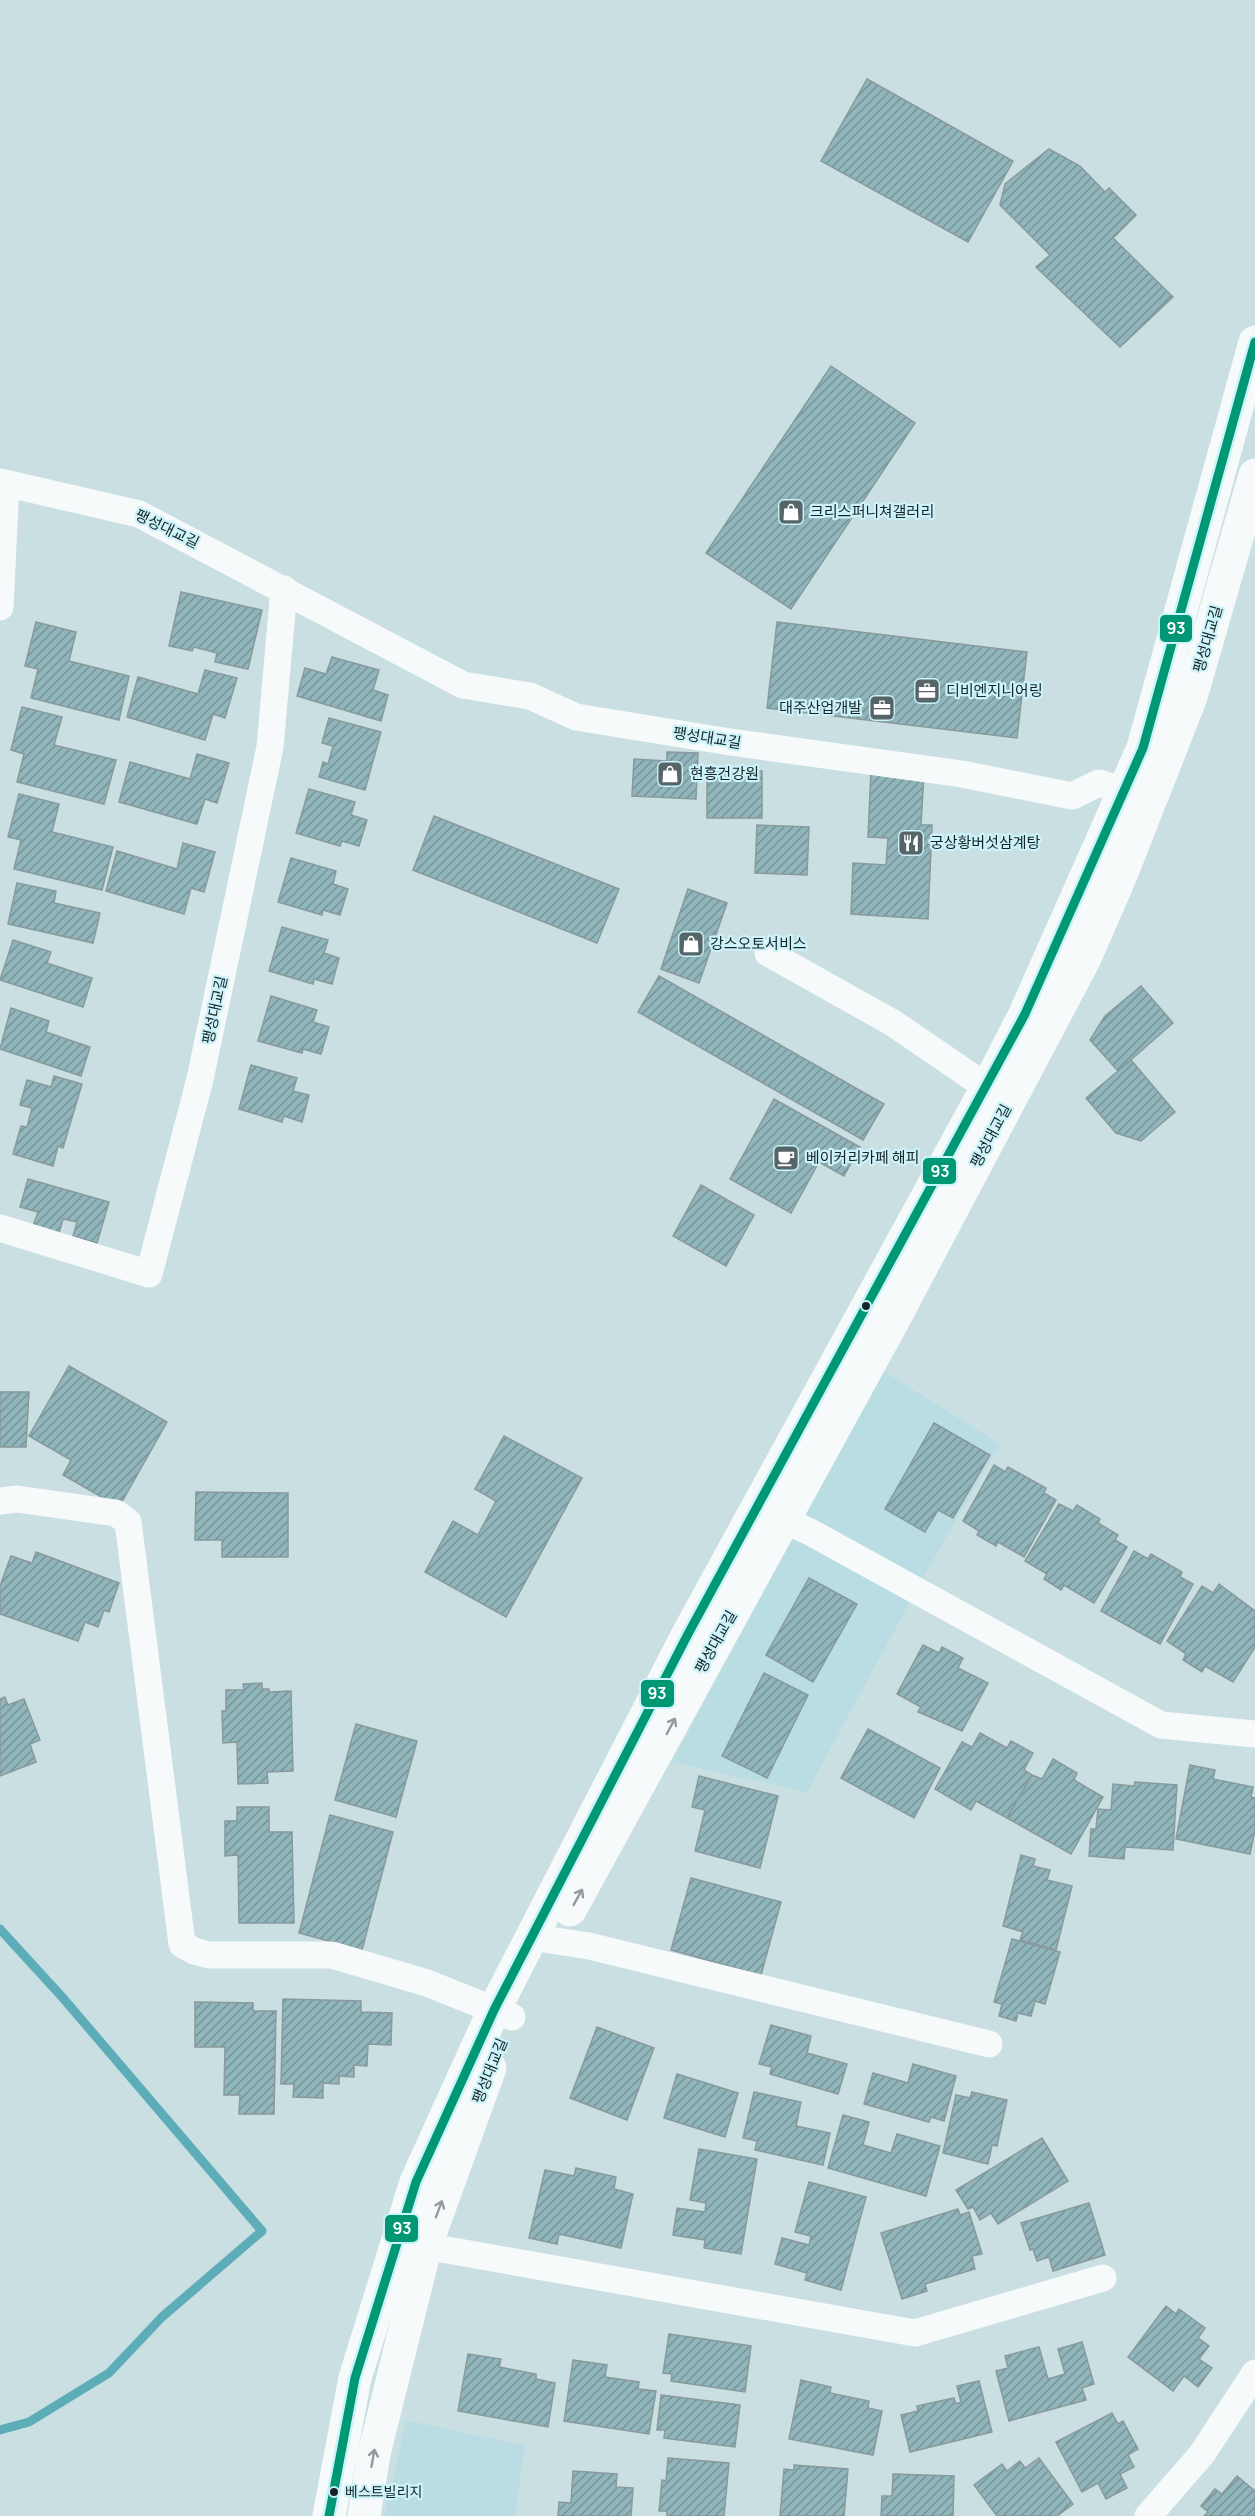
<svg xmlns="http://www.w3.org/2000/svg" width="1255" height="2516" viewBox="0 0 1255 2516" font-family="Manrope,'Noto Sans KR',sans-serif">
  <style>
    .built { fill: #badde4 }
    .lines { fill: none; stroke-linecap: round; stroke-linejoin: round }
    .stream { stroke: #5dadb9; stroke-width: 9 }
    .building { fill: url(#building-hatch); stroke: #89999c; stroke-width: 1.5 }
    .street { stroke: #f7fafb; stroke-width: 27 }
    .secondary { stroke: #f7fafb; stroke-width: 33 }
    .bus-1-casing { stroke: #cdf3fa; stroke-width: 14 }
    .bus-1 { stroke: #009775; stroke-width: 9 }
    .oneway { stroke: #929a9c }
    .bus-dot { fill: #162427; stroke: #cdf3fa; stroke-width: 2 }
    .labels { text-anchor: middle; stroke-width: 4.5; stroke-linejoin: round; paint-order: stroke }
    .bus-label { font-size: 14px; fill: #162427; stroke: #cdf3fa; text-anchor: start }
    .poi-label { font-size: 15px; fill: #162427; stroke: #cdf3fa; text-anchor: start }
    .street-label { font-size: 15px; fill: #162427; stroke: #cdf3fa }
    .line-badge { stroke: #cdf3fa; stroke-width: 2 }
    .badge-label { font-size: 16px; text-anchor: middle; font-weight: bold; fill: #fff }
  </style>
  <defs>
    <pattern id="building-hatch" width="6" height="6" patternUnits="userSpaceOnUse" patternTransform="scale(1.5)"><rect width="6" height="6" fill="#90b6bc"/><path d="M-1 1l2-2M0 6l6-6M5 7l2-2" fill="none" stroke="#759499"/></pattern>
  </defs>
  <rect width="100%" height="100%" fill="#cadfe2"/>
  <!-- built -->
  <g class="built">
    <path d="M883,1371l117,73 -75,130 -118,218 -135,-30z"/>
    <path d="M406,2420l119,26 -10,70h-130z"/>
  </g>
  <g class="lines">
    <!-- stream -->
    <path class="stream" d="M0,1929l63,69 199,233 -100,86 -53,56 -80,49 -29,8"/>
  </g>
  <!-- building -->
  <g class="building">
    <path d="M867,79l146,82 -45,81 -147,-81z"/>
    <path d="M1049,149l31,17 25,26 4,-4 27,27 -23,23 60,59 -53,50 -84,-80 14,-12 -50,-50 5,-21z"/>
    <path d="M831,366l84,57 -124,186 -85,-56z"/>
    <path d="M181,592l81,18 -14,59 -33,-7 2,-9 -23,-6 -2,4 -23,-5z"/>
    <path d="M36,622l40,10 -7,29 60,15 -10,44 -88,-22 7,-29 -13,-3z"/>
    <path d="M777,622l250,30 -10,86 -250,-30z"/>
    <path d="M332,657l47,13 -6,20 15,5 -7,26 -84,-25 8,-28 21,6z"/>
    <path d="M205,670l32,8 -12,40 -12,-4 -8,26 -78,-23 11,-40 60,17z"/>
    <path d="M22,707l40,10 -8,28 62,15 -12,44 -87,-22 7,-28 -13,-4z"/>
    <path d="M329,718l52,14 -16,58 -46,-13 4,-15 5,2 5,-18 -11,-3z"/>
    <path d="M667,752l31,1 -2,46 -64,-3 2,-37 33,2z"/>
    <path d="M197,754l32,9 -12,40 -12,-4 -8,25 -78,-22 11,-40 60,17z"/>
    <path d="M871,770l53,3 -3,52h11l-4,94 -77,-5 2,-51 33,2 2,-27 -20,-1z"/>
    <rect x="707" y="771" width="55" height="47"/>
    <path d="M309,789l46,13 -4,13 16,5 -8,26 -17,-5 -2,5 -44,-13z"/>
    <path d="M19,794l40,10 -7,28 61,15 -11,43 -88,-21 7,-29 -13,-3z"/>
    <path d="M434,816l185,73 -22,54 -184,-73z"/>
    <path d="M757,825l52,2 -2,48 -52,-2z"/>
    <path d="M183,843l32,9 -11,40 -13,-4 -7,26 -78,-23 11,-40 60,18z"/>
    <path d="M291,858l45,13 -3,13 15,5 -8,26 -17,-5 -1,5 -44,-13z"/>
    <path d="M17,883l39,8 -2,12 46,10 -7,30 -85,-19z"/>
    <path d="M688,889l39,14 -28,80 -38,-14z"/>
    <path d="M282,927l46,13 -4,13 15,5 -7,26 -18,-5 -1,5 -44,-13z"/>
    <path d="M13,940l38,12 -4,11 45,15 -9,29 -83,-27z"/>
    <path d="M659,976l225,128 -21,36 -225,-128z"/>
    <path d="M1141,986l32,37 -55,48 -28,-31 15,-24z"/>
    <path d="M271,996l46,14 -4,12 16,5 -8,27 -18,-5 -1,4 -44,-12z"/>
    <path d="M11,1008l38,13 -3,11 44,15 -9,29 -81,-27z"/>
    <path d="M1131,1060l44,52 -34,29 -25,-8 -30,-35z"/>
    <path d="M251,1065l46,13 -4,13 16,4 -7,27 -18,-6 -2,6 -43,-13z"/>
    <path d="M54,1076l28,8 -19,64 -5,-2 -5,20 -40,-12 8,-28 6,1 5,-19 -12,-3 7,-25 24,7z"/>
    <path d="M774,1099l86,48 -16,29 -25,-14 -28,51 -61,-34z"/>
    <path d="M28,1179l81,23 -12,41 -24,-7 4,-14 -14,-3 -4,14 -26,-7 5,-14 -18,-5z"/>
    <path d="M701,1185l53,30 -28,51 -53,-30z"/>
    <path d="M69,1366l98,56 -48,85 -56,-32 8,-15 -42,-24z"/>
    <path d="M0,1392h29l-3,55h-26z"/>
    <path d="M934,1423l56,32 -37,63 -15,-8 -13,22 -40,-23z"/>
    <path d="M504,1436l78,42 -76,139 -81,-45 28,-51 25,14 18,-34 -21,-12z"/>
    <path d="M994,1465l11,7 3,-5 38,21 -2,5 12,7 -32,57 -26,-15 -2,4 -19,-11 2,-4 -16,-10z"/>
    <path d="M196,1492l92,1v64h-66v-17h-27z"/>
    <path d="M1059,1504l14,7 4,-6 23,14 -2,4 20,12 -3,5 12,7 -33,56 -30,-18 -3,5 -17,-11 3,-5 -22,-13z"/>
    <path d="M1134,1551l14,8 3,-5 31,18 -2,5 13,7 -33,60 -59,-33z"/>
    <path d="M36,1552l83,31 -10,29 -5,-2 -6,17 -13,-5 -7,19 -78,-27v-28l11,-30 21,7z"/>
    <path d="M809,1578l48,26 -44,78 -47,-27z"/>
    <path d="M1219,1584l36,27v36l-22,35 -28,-16 -3,6 -19,-12 3,-6 -19,-13 35,-55 11,7z"/>
    <path d="M923,1645l16,8 3,-6 21,11 -5,10 30,15 -26,48 -44,-19 3,-5 -24,-13z"/>
    <path d="M764,1673l44,22 -41,83 -45,-22z"/>
    <path d="M262,1683v6h7v3l22,-1 2,80 -26,1 1,11 -30,1 -1,-42 -14,1 -1,-32h4v-21h18l-1,-6z"/>
    <path d="M5,1697l3,8 16,-6 16,41 -10,4 6,18 -36,14v-77z"/>
    <path d="M356,1724l61,17 -21,76 -61,-17z"/>
    <path d="M868,1729l72,39 -26,50 -73,-40z"/>
    <path d="M980,1733l27,15 4,-7 22,12 -9,17 8,5 -25,43 -31,-17 -5,9 -36,-21 27,-47 10,5z"/>
    <path d="M1053,1759l24,14 -3,7 29,17 -32,57 -64,-36 25,-43 10,4z"/>
    <path d="M1190,1765l25,5 -2,9 40,8 -2,10 4,1v32l-5,24 -74,-15z"/>
    <path d="M699,1776l79,20 -18,72 -65,-17 10,-41 -13,-3z"/>
    <path d="M1135,1782l42,3 -4,65 -48,-3 -1,12 -35,-3 2,-27h5l2,-20 13,1 2,-26 21,2z"/>
    <path d="M237,1807h32v25h23l2,91h-55l-1,-68 -13,1v-35h12z"/>
    <path d="M330,1815l63,17 -31,118 -63,-17z"/>
    <path d="M1021,1855l14,4 -2,7 17,4 -3,10 25,6 -16,64 -36,-10 3,-8 -20,-6z"/>
    <path d="M691,1878l90,24 -20,73 -90,-25z"/>
    <path d="M1012,1939l48,13 -15,52 -10,-3 -4,15 -13,-3 -2,8 -17,-5 3,-12 -8,-2z"/>
    <path d="M283,1999l78,2v11l31,1 -1,32 -23,-1 -1,22 -13,-1v12l-15,-1v8l-16,-1v15l-30,-1 1,-13h-13z"/>
    <path d="M195,2002l58,1v8h23l-2,103h-35l1,-19h-16l1,-48h-30z"/>
    <path d="M771,2025l40,11 -4,17 40,11 -9,30 -68,-20 2,-7 -13,-3z"/>
    <path d="M597,2027l57,21 -27,72 -57,-22z"/>
    <path d="M913,2064l43,12 -12,45 -13,-4 -2,5 -65,-18 9,-31 35,10z"/>
    <path d="M677,2074l61,19 -13,44 -61,-19z"/>
    <path d="M754,2092l47,10 -5,24 34,7 -7,32 -68,-15 2,-9 -14,-3z"/>
    <path d="M972,2092l35,8 -10,46 -5,-1 -4,19 -45,-11 13,-58 14,3z"/>
    <path d="M843,2115l26,7 -6,23 28,8 6,-19 43,12 -14,50 -98,-28z"/>
    <path d="M1042,2138l26,43 -70,43 -7,-11 -11,7 -7,-13 -5,2 -12,-19z"/>
    <path d="M699,2149l58,10 -16,95 -37,-6 1,-8 -32,-5 4,-27 28,4 1,-9 -16,-3z"/>
    <path d="M576,2168l40,9 -2,12 19,5 -12,54 -62,-14 -2,10 -28,-6 16,-68 29,6z"/>
    <path d="M809,2182l57,15 -25,93 -36,-10 2,-7 -32,-9 7,-26 27,7 2,-9 -16,-4z"/>
    <path d="M1089,2203l16,52 -52,16 -4,-14 -12,4 -4,-12 -3,1 -9,-27z"/>
    <path d="M958,2209l2,6 9,-3 13,42 -10,2 3,13 -50,15 2,7 -25,8 -21,-66z"/>
    <path d="M1166,2306l10,8 3,-5 26,19 -7,10 11,8 -10,13 13,9 -14,19 -14,-11 -11,15 -45,-34z"/>
    <path d="M669,2334l82,12 -6,46 -74,-11 1,-7 -9,-1z"/>
    <path d="M1082,2342l12,42 -12,4 4,12 -77,21 -13,-50 12,-3 -3,-12 34,-9 9,32 17,-5 -7,-25z"/>
    <path d="M468,2354l33,5 -2,8 37,7v5l19,4 -7,44 -90,-16z"/>
    <path d="M573,2360l34,5 -2,12 34,5 -1,7 18,2 -7,43 -85,-13z"/>
    <path d="M801,2380l30,7 -1,6 39,8 -1,7 14,3 -9,44 -84,-16z"/>
    <path d="M979,2381l13,51 -82,20 -9,-37 17,-4 -1,-5 37,-8 2,6 5,-2 -4,-16z"/>
    <path d="M661,2395l79,10 -5,42 -71,-9 1,-8h-8z"/>
    <path d="M1112,2413l6,11 5,-3 15,28 -10,6 6,12 -14,7 7,14 -21,11 -8,-16 -16,9 -26,-50z"/>
    <path d="M668,2458l61,5 -5,53h-57v-5h-8l3,-31 4,1z"/>
    <path d="M1039,2458l34,46 -16,12h-60l-23,-31 28,-21 5,7 13,-10 5,7z"/>
    <path d="M794,2465l54,4 -4,47h-64l4,-47 10,1z"/>
    <path d="M573,2471l44,3 -1,13 17,1 -2,28h-73l1,-14 12,1z"/>
    <path d="M893,2474l61,2 -1,40h-72l1,-20h10z"/>
    <path d="M1237,2476l18,15v25h-51l4,-4 -7,-6 14,-17 7,5z"/>
  </g>
  <g class="lines">
    <!-- street -->
    <g class="street">
      <path d="M0,482l139,32 324,171 67,11 46,21 154,25 232,32 110,22 27,-13 43,13"/>
      <path d="M0,607l6,-123"/>
      <path d="M768,953l125,70 79,54 17,7 15,11"/>
      <path d="M0,1228l149,46 51,-195 70,-332 14,-158"/>
      <path d="M0,1501l17,-2 99,14 12,9 54,422 12,7 15,4h123l95,28 85,34"/>
      <path d="M767,1512l43,20 351,193 94,9"/>
      <path d="M531,1937l58,9 400,98"/>
      <path d="M408,2243l507,90 188,-55"/>
      <path d="M1148,2516l54,-62 53,-81"/>
    </g>
    <!-- secondary -->
    <g class="secondary">
      <path d="M570,1910l324,-591 191,-361 36,-83 70,-178 64,-222"/>
      <path d="M329,2516l26,-138 61,-196 78,-172 194,-376 301,-550 36,-70 118,-266 112,-406"/>
      <path d="M364,2516l10,-62 52,-209 64,-177"/>
    </g>
    <defs>
      <path id="bus-1" d="M329,2516l26,-138 61,-196 78,-172 194,-376 337,-620 118,-266 112,-406"/>
    </defs>
    <!-- bus-1 casing -->
    <use href="#bus-1" class="bus-1-casing"/>
    <!-- bus-1 -->
    <use href="#bus-1" class="bus-1"/>
  </g>
  <!-- one-way arrows -->
  <defs><path id="oneway-shaft" d="M-6 0H5M1.5-3L5.5 0L1.5 3" fill="none" stroke-width="1.6" stroke-linecap="round" stroke-linejoin="round" transform="scale(1.5)"/></defs>
  <g class="oneway">
    <use href="#oneway-shaft" transform="translate(671 1726) rotate(-62)"/>
    <use href="#oneway-shaft" transform="translate(578 1897) rotate(-61)"/>
    <use href="#oneway-shaft" transform="translate(439 2209) rotate(-70)"/>
    <use href="#oneway-shaft" transform="translate(373 2458) rotate(-80)"/>
  </g>
  <!-- icons -->
  <defs>
    <symbol id="shop-square" viewBox="-11 -11 22 22"><rect x="-9" y="-9" width="18" height="18" rx="4" fill="#556568" stroke="#cdf3fa"/><path d="M-5-2.5h2.3a2.7 3.5 0 0 1 5.4 0H5L5.5 6h-11ZM-1.5-2.5h3a1.5 2.3 0 0 0-3 0Z" fill="#fff"/></symbol>
    <symbol id="office-square" viewBox="-11 -11 22 22"><rect x="-9" y="-9" width="18" height="18" rx="4" fill="#556568" stroke="#cdf3fa"/><path d="M-6-3h4V-5.5h4V-3h4V5H-6ZM-1-4.5V-3h2v-1.5ZM-6 0V1H6V0Z" fill="#fff"/></symbol>
    <symbol id="restaurant-square" viewBox="-11 -11 22 22"><rect x="-9" y="-9" width="18" height="18" rx="4" fill="#556568" stroke="#cdf3fa"/><path d="M-5-6h1v4h1v-4h1v4h1v-4h1v5L-1.5 .5V6h-2V.5L-5-1ZM5-6V6H3V1.5H1.5Q1.5-4 5-6Z" fill="#fff"/></symbol>
    <symbol id="cafe-square" viewBox="-11 -11 22 22"><rect x="-9" y="-9" width="18" height="18" rx="4" fill="#556568" stroke="#cdf3fa"/><path d="M-5.5-4.5H6V0H3Q3 3.5 0 3.5H-2.5Q-5.5 3.5-5.5 0ZM3-3.2v2h1.7v-2ZM-6 4.5H4V6H-6Z" fill="#fff"/></symbol>
  </defs>
  <g fill-rule="evenodd">
    <use href="#shop-square" x="776" y="497" width="30" height="30"/>
    <use href="#office-square" x="912" y="676" width="30" height="30"/>
    <use href="#office-square" x="867" y="693" width="30" height="30"/>
    <use href="#shop-square" x="655" y="759" width="30" height="30"/>
    <use href="#restaurant-square" x="896" y="828" width="30" height="30"/>
    <use href="#shop-square" x="676" y="929" width="30" height="30"/>
    <use href="#cafe-square" x="771" y="1143" width="30" height="30"/>
  </g>
  <!-- markers -->
  <g class="bus-dot">
    <circle cx="866" cy="1306" r="5"/>
    <circle cx="334" cy="2492" r="5"/>
  </g>
  <g class="labels">
    <!-- bus labels -->
    <g class="bus-label">
      <text x="345" y="2497">베스트빌리지</text>
    </g>
    <!-- poi labels -->
    <g class="poi-label">
      <text x="810" y="517">크리스퍼니쳐갤러리</text>
      <text x="946" y="696">디비엔지니어링</text>
      <text x="862" y="713" text-anchor="end">대주산업개발</text>
      <text x="690" y="779">현흥건강원</text>
      <text x="930" y="848">궁상황버섯삼계탕</text>
      <text x="710" y="949">강스오토서비스</text>
      <text x="806" y="1163">베이커리카페 해피</text>
    </g>
    <!-- street labels -->
    <g class="street-label">
      <text transform="translate(167 529) rotate(26)" y="5">팽성대교길</text>
      <text transform="translate(1208 639) rotate(-74)" y="5">팽성대교길</text>
      <text transform="translate(707 738) rotate(9)" y="5">팽성대교길</text>
      <text transform="translate(215 1010) rotate(-78)" y="5">팽성대교길</text>
      <text transform="translate(991 1136) rotate(-62)" y="5">팽성대교길</text>
      <text transform="translate(716 1642) rotate(-61)" y="5">팽성대교길</text>
      <text transform="translate(490 2071) rotate(-68)" y="5">팽성대교길</text>
    </g>
  </g>
  <g class="line-badge">
    <rect x="1159" y="614" width="34" height="29" rx="6" fill="#009775"/>
    <rect x="922" y="1157" width="35" height="28" rx="6" fill="#009775"/>
    <rect x="640" y="1679" width="35" height="29" rx="6" fill="#009775"/>
    <rect x="384" y="2214" width="35" height="29" rx="6" fill="#009775"/>
  </g>
  <g class="badge-label">
    <text x="1176" y="634">93</text>
    <text x="940" y="1177">93</text>
    <text x="657" y="1699">93</text>
    <text x="402" y="2234">93</text>
  </g>
</svg>
